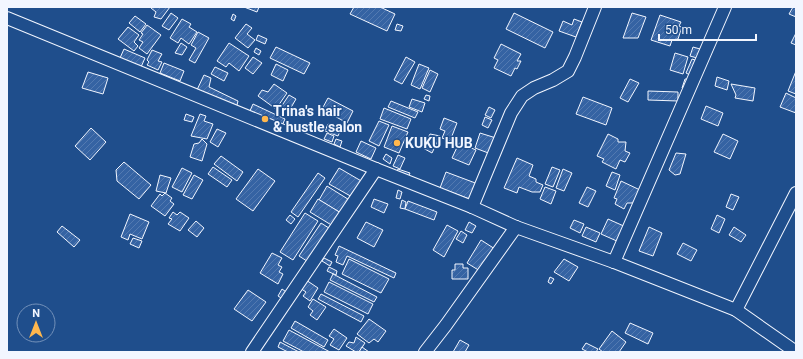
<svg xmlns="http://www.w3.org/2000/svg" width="803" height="359" viewBox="0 0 803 359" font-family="Roboto,sans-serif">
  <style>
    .building { fill: url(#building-hatch); stroke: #f2f6ff }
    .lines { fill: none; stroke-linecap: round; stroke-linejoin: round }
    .minor-casing { stroke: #f2f6ff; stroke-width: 14 }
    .minor { stroke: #1f4e8c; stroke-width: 12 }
    .poi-dot { fill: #ffb74d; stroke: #1f4e8c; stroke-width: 1.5 }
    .labels { text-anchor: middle; stroke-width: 3; stroke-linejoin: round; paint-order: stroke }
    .poi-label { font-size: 14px; font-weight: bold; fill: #f2f6ff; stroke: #1f4e8c; text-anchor: start }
  </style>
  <defs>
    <pattern id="building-hatch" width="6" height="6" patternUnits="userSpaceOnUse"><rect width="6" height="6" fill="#3563a3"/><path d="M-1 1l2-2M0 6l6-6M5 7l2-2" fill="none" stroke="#537ab1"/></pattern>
  </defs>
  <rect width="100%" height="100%" fill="#1f4e8c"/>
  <!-- building -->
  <g class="building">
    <path d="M152,7h18l-9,12 -7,-2 2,-5 -5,-4z"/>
    <path d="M244,7h15l-2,5z"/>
    <path d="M354,7h26l15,7 -8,17 -37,-17z"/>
    <path d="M793,7h3v10l-7,-3z"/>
    <path d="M171,13l7,5 -9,12 -7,-4z"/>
    <path d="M514,13l39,19 -8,16 -39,-19z"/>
    <path d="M632,13l14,4 -8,21h-15z"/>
    <path d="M233,14l3,2 -2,5 -3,-2z"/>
    <path d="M660,15l21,7 -2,4 3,1 -4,12 -6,1 -2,6 -19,-6z"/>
    <path d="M135,16l11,8 -6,8 -11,-9z"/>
    <path d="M182,19l9,5 -2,3 8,5 -8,12 -8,-6 -3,5 -8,-5z"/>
    <path d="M574,19l8,3 -6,15 -17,-6 4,-10 9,4z"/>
    <path d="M246,24l6,4 -5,6 8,6 -7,8 -13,-10z"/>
    <path d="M397,24l6,2 -2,5 -6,-1z"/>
    <path d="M147,25l14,10 -14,19 -8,-6 4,-6 -4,-2 4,-6 -2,-1z"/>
    <path d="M128,27l11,8 -5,7 4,4 -4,5 -16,-12z"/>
    <path d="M198,32l11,6 -14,25 -6,-3 7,-12 -5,-3z"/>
    <path d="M796,33v12l-5,-2z"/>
    <path d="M258,35l9,4 -2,5 -9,-4z"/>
    <path d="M181,43l6,4 -5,8 -7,-2z"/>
    <path d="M229,43l20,13 -10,15 -10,-8 -3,4 -9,-6z"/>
    <path d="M501,44l20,10 -4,7h4l-4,8 -2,-1 -4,8 -17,-8 4,-8 -4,-2z"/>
    <path d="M276,47l34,16 -6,11 -34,-16z"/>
    <path d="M693,47l7,2 -3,9 -7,-2z"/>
    <path d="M256,48l5,3 -2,4 -5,-3z"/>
    <path d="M124,49l21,9 -4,9 -21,-9z"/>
    <path d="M152,50l10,4 -4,7 4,1 -4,8 -11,-5 2,-3 -2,-2z"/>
    <path d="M675,53l13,4 -5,17 -13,-4z"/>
    <path d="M253,57l9,6 -9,11 -8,-6z"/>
    <path d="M406,57l9,5 -13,22 -8,-4z"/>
    <path d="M692,59l6,2 -6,15 -6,-3z"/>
    <path d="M164,63l20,8 -4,10 -20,-8z"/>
    <path d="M276,64l12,6 -5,11 -12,-6z"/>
    <path d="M419,64l10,4 -9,21 -9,-4z"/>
    <path d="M215,67l13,6 -4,8 -13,-7z"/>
    <path d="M430,70l8,4 -8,18 -8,-4z"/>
    <path d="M796,71v23l-8,-3z"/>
    <path d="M88,72l20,6 -5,16 -21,-6z"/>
    <path d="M204,75l7,3 -2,9 29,14 -2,8 -40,-17z"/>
    <path d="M717,77l12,4 -2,9 -12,-4z"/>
    <path d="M630,79l9,4 -11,19 -8,-4z"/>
    <path d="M685,79h5l-4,11 -4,-2z"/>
    <path d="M274,84l13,9 -11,16 -18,-13 4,-6 6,2z"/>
    <path d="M731,84l24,4 -2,13 -18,-3 1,-3z"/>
    <path d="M648,91l30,1v9l-30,-1z"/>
    <path d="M786,93l10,5v15l-16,-6z"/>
    <path d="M289,95l7,4 -7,12 -8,-4z"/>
    <path d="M426,95l4,1 -1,5 -5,-2z"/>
    <path d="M583,97l29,11 -6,17 -30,-11z"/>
    <path d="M328,98l25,13 -6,12 -25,-14z"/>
    <path d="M412,99l13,4 -3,9 -13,-5z"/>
    <path d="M391,101l27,11 -3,6 -27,-11z"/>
    <path d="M253,104l32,15 -4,9 -32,-15z"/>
    <path d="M706,106l17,7 -5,13 -17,-7z"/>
    <path d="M489,107l6,3 -4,8 -6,-3z"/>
    <path d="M384,108l27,11 -4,10 -27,-10z"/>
    <path d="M186,114l8,3 -2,5 -8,-2z"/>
    <path d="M200,114l6,2 -2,5 9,3 -6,15 -16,-3z"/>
    <path d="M485,117l7,3 -4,8 -6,-3z"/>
    <path d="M444,118l13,5 -7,18 -8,-3 3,-7 -5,-2z"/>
    <path d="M379,121l10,4 -10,21 -10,-5z"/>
    <path d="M328,124l13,5 -3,7 -13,-5z"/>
    <path d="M392,126l16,6 -9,21 -15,-6z"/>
    <path d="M91,128l15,14 -16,18 -15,-14z"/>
    <path d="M217,129l9,4 -8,14 -8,-5z"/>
    <path d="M327,133l7,3 -2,6 -8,-3z"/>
    <path d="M480,133l16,5 -5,16 -16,-6z"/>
    <path d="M430,134l10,2 -8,17 -9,-5z"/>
    <path d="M608,134l10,5v3h8l-1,9 5,2 -5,9 -5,-2 -4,9 -14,-7 2,-3 -7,-3z"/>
    <path d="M723,134l15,7 -8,18 -16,-7z"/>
    <path d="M202,139l5,5 -5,17 -12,-4 4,-13 5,-1z"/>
    <path d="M336,139l6,2 -2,6 -6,-3z"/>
    <path d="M361,141l15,7 -5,11 -15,-7z"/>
    <path d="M459,143l17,7 -7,15 -17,-7z"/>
    <path d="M676,153l10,1 -6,20 -5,1 -6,-5z"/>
    <path d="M386,154l6,4 -2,6 -7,-5z"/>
    <path d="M398,155l7,3 -5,11 -7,-3z"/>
    <path d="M221,156l22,16 -6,9 -23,-17z"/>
    <path d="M517,158l16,7 -4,11 7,3v3l7,3 -3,7h-8l-13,-5 -2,6 -13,-5z"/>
    <path d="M124,162l27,23 -12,14 -22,-18 -1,-11z"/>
    <path d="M213,167l19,13 -5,7 -19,-13z"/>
    <path d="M552,167l8,3 -7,17 -8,-3z"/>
    <path d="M182,168l10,5 -10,19 -10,-5z"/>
    <path d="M339,168l24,14 -9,16 -25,-14z"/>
    <path d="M258,169l17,12 -22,30 -17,-12z"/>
    <path d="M398,169l12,4 -3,7 -12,-4z"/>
    <path d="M563,169l9,4 -8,18 -8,-3z"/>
    <path d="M446,172l32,12 -6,16 -32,-12z"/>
    <path d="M612,172l8,3 -5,15 -9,-4z"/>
    <path d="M318,173l7,5 -27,39 -7,-5z"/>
    <path d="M160,175l11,3 -5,15 -10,-2z"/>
    <path d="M194,175l9,5 -11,19 -9,-4z"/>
    <path d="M621,181l19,9 -6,13h-7l-3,6 -9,-5 2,-5 -3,-1z"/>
    <path d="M327,186l24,15 -10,12 -22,-13z"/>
    <path d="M545,187l11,4 -5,13 -11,-5z"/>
    <path d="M587,187l9,4 -8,16 -9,-4z"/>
    <path d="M398,190l4,2 -2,7 -4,-1z"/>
    <path d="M165,193l7,5 -2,3 4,3 -9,12 -14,-10 9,-12 2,2z"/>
    <path d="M731,194l8,3 -6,13 -7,-3z"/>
    <path d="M318,199l23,14 -8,13 -23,-14z"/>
    <path d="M374,199l14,5 -4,9 -13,-6z"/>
    <path d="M402,200l4,2 -1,7 -5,-1z"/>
    <path d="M408,201l29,11 -3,8 -29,-11z"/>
    <path d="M173,212l4,3 3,-3 9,6 -9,13 -12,-7 4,-5 -3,-1z"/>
    <path d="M305,213l13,8 -25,39 -13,-8z"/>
    <path d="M130,214l19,8 -7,17 -12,-5 -2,6 -7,-3z"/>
    <path d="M290,215l5,4 -4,5 -5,-4z"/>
    <path d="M717,215l8,4 -6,14 -8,-4z"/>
    <path d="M608,219l18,8 -7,15 -18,-8z"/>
    <path d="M574,220l10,4 -4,9 -10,-5z"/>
    <path d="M196,221l8,7 -7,9 -9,-7z"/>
    <path d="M366,222l17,8 -9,17 -17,-9z"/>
    <path d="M469,222l7,4 -4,7 -7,-3z"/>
    <path d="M321,223l11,7 -22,33 -11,-7z"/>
    <path d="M447,225l11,6 -14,26 -11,-7z"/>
    <path d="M62,226l18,14 -6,7 -17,-15z"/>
    <path d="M586,227l14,6 -4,9 -14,-6z"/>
    <path d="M649,227l13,6 -9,23 -14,-5z"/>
    <path d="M734,227l12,8 -5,7 -12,-7z"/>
    <path d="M461,231l6,4 -4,8 -7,-4z"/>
    <path d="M133,238l9,3 -3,7 -9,-4z"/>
    <path d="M481,240l14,9 -15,22 -13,-8z"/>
    <path d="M683,243l14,7 -6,11 -14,-7z"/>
    <path d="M339,246l57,27 -2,5 -47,-22 -4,9 -7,-3 2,-6 -3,-1z"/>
    <path d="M272,253l10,5 -4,7 4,2 -3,5 4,2 -5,10 -18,-11z"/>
    <path d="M324,258l8,4 -2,4 -8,-5z"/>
    <path d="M349,259l40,20 -8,14 -39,-19z"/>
    <path d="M564,259l14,8 -9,14 -15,-9z"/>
    <path d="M455,264h8v4h5v11h-16v-9h3z"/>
    <path d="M329,267l8,4 -1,4 -9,-4z"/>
    <path d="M333,274l44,23 -3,5 -44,-22z"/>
    <path d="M550,277l4,2 -3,5 -3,-2z"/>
    <path d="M306,280l12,8 -8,13 -7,-5 3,-4 -6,-4z"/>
    <path d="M329,282l44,22 -5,10 -44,-22z"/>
    <path d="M282,289l7,5 -5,6 -6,-4z"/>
    <path d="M248,290l18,12 -14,19 -18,-12z"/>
    <path d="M321,294l43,22 -3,6 -43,-23z"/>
    <path d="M313,299l13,8 -9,13 -7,-5 3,-4 -5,-4z"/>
    <path d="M369,319l17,12 -8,11 -4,-3 -5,4 -12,-9z"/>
    <path d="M295,321l33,19 -4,7 -33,-19z"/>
    <path d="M630,323l23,10 -5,11 -23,-11z"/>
    <path d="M334,329l13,9 -8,12 -9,-5 4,-6 -5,-3z"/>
    <path d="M289,330l41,22h-26l-21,-11z"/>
    <path d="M612,331l14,11 -7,10h-16l-4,-3z"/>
    <path d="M356,337l9,6 -6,9h-3l-10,-6 3,-4 5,1z"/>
    <path d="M460,340l9,5 -4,7h-12z"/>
    <path d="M280,342l19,10h-11l-10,-5z"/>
    <path d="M586,343l12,6 -2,3h-8l-6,-3z"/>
    <path d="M362,347l7,5h-10z"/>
  </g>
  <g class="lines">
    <defs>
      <g id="minor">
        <path d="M7,18l369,151 96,38 44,20 98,35 122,48 60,42"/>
        <path d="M472,207l39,-94 11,-17 12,-8 19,-8 15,-9 7,-14 20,-50"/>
        <path d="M614,262l111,-255"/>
        <path d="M736,310l60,-117"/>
        <path d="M252,352l124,-183"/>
        <path d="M425,352l21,-27 70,-98"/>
      </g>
    </defs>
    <!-- minor casing -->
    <use href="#minor" class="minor-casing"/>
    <!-- minor -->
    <use href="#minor" class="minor"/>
  </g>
  <!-- markers -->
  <g class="poi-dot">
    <circle cx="265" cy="119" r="4"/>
    <circle cx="397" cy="143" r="4"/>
  </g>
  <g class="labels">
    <!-- poi labels -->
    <g class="poi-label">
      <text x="273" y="116">Trina's hair<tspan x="273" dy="16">&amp; hustle salon</tspan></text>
      <text x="405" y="148">KUKU HUB</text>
    </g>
  </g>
  <!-- border -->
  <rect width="803" height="359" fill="none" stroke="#f2f6ff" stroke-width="16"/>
  <!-- north arrow -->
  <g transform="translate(36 323)"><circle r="19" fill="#1f4e8c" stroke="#7391ba"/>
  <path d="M0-3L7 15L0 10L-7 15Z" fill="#ffb74d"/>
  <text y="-6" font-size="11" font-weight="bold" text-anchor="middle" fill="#f2f6ff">N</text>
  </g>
  <!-- scale -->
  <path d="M659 34v6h97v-6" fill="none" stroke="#f2f6ff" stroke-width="2"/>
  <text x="665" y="34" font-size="12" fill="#f2f6ff" stroke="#1f4e8c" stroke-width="3" paint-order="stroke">50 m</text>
</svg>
